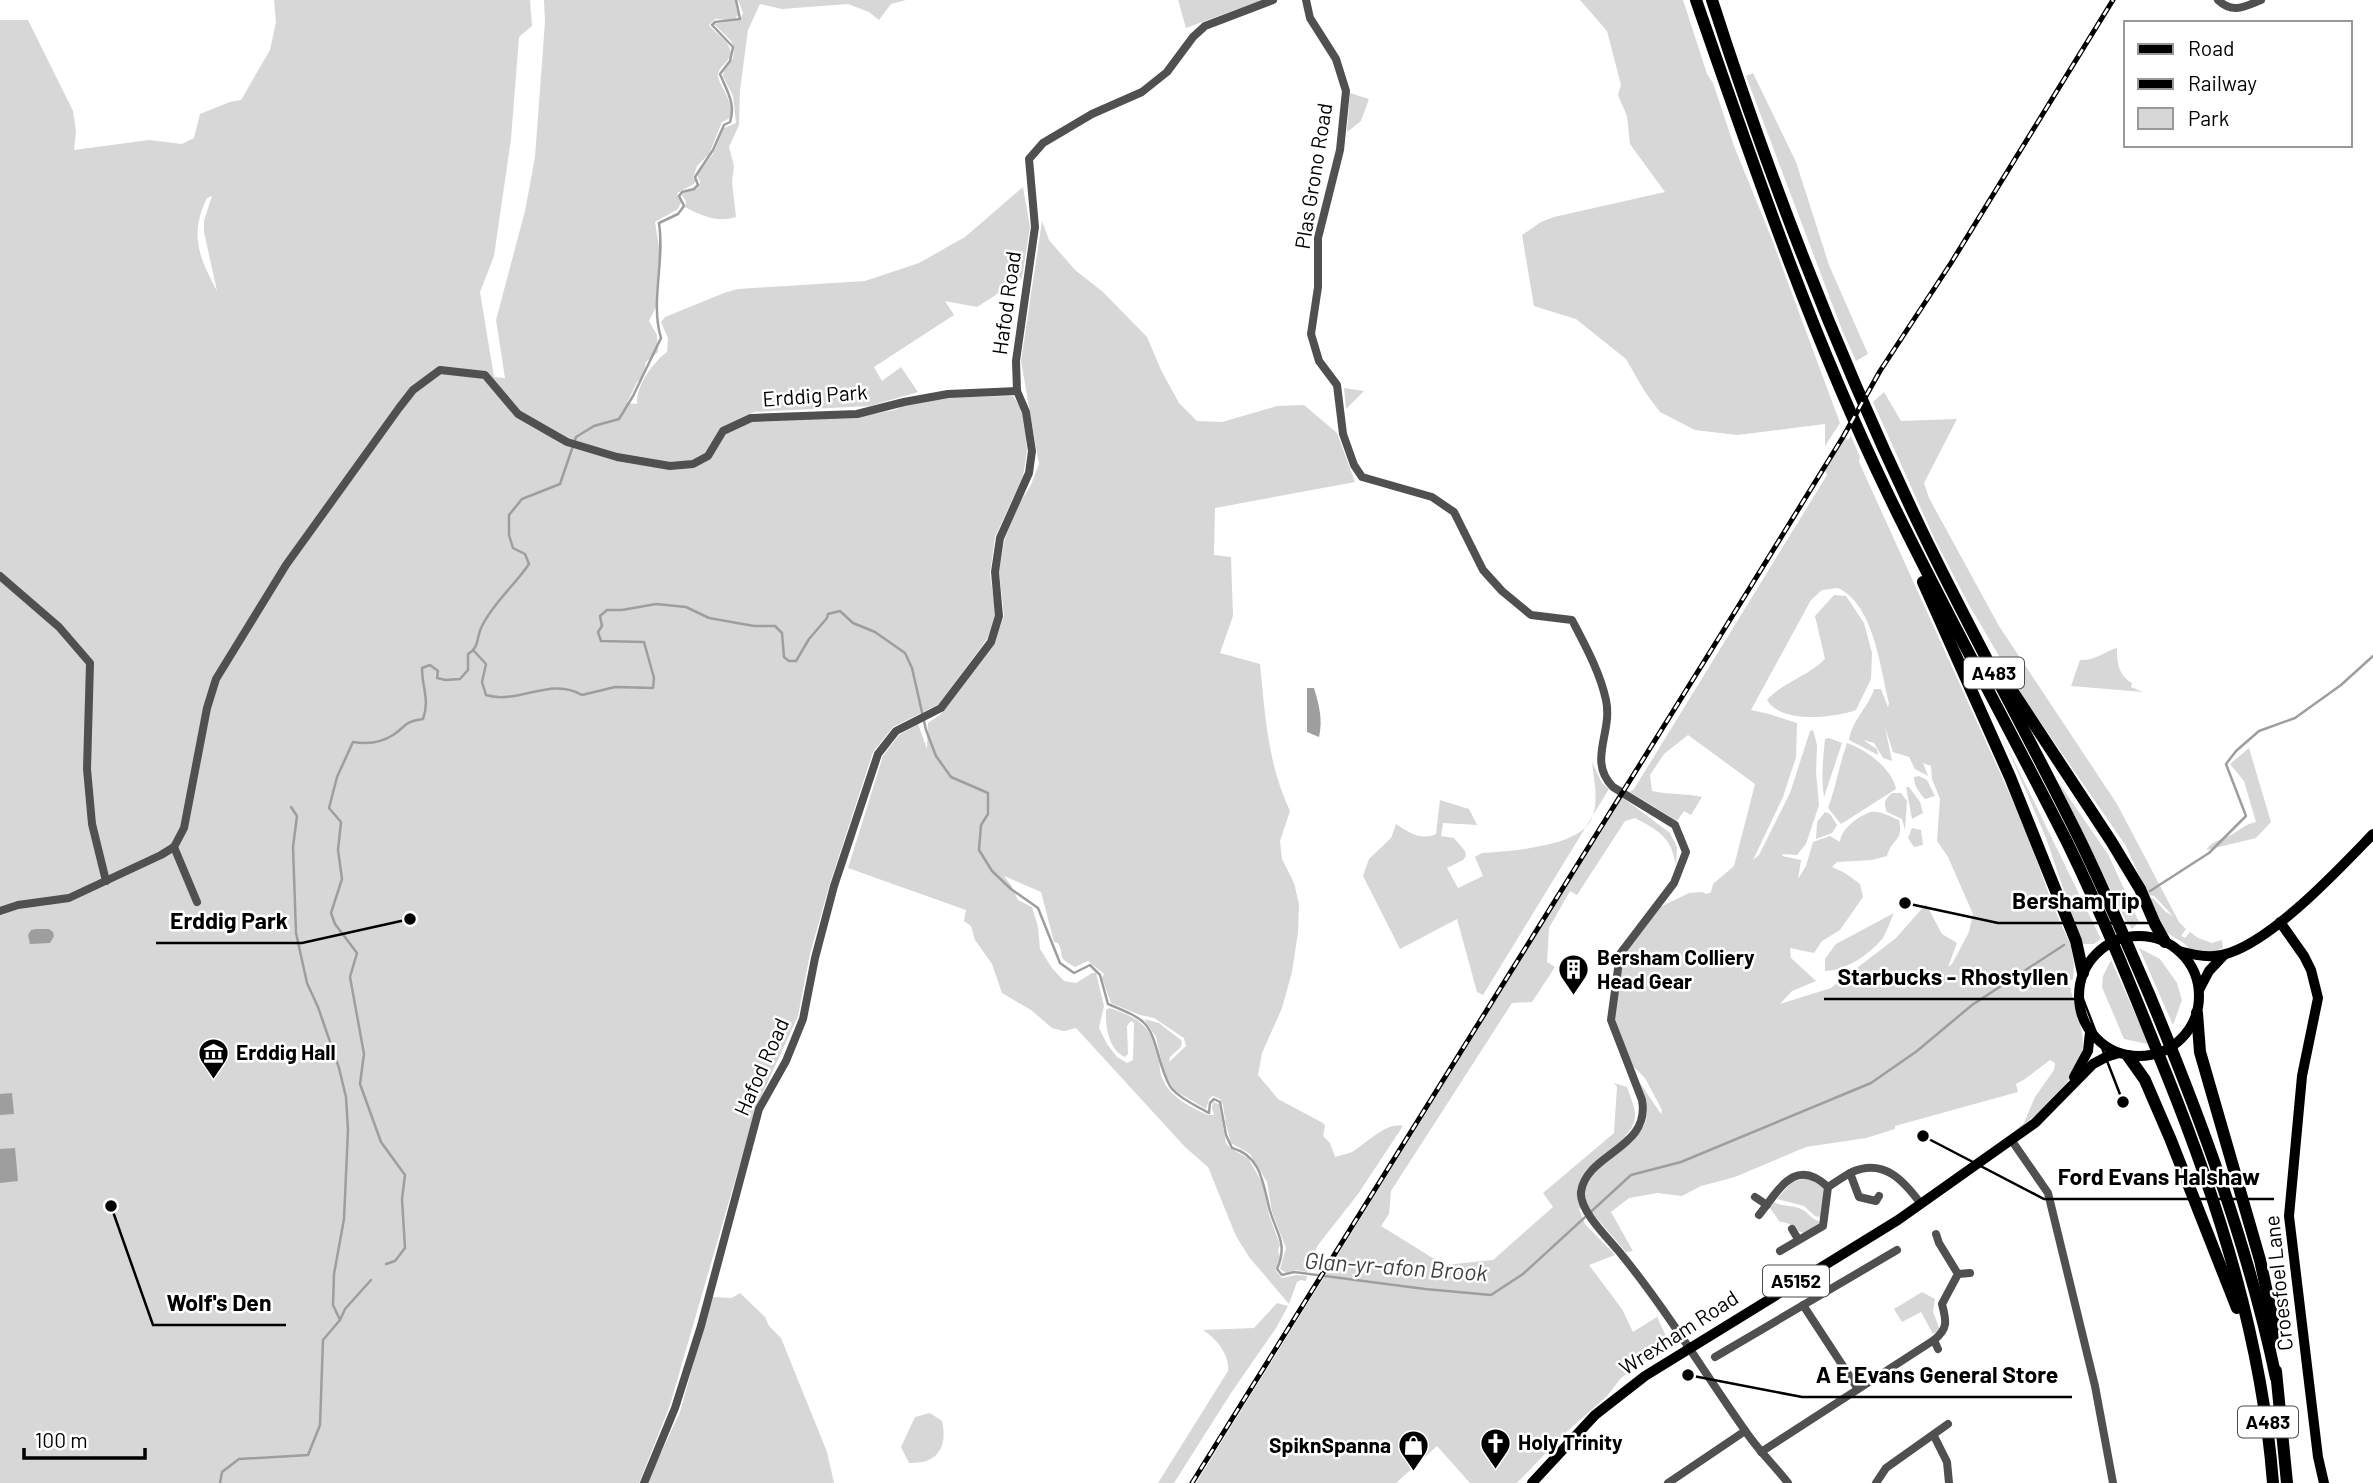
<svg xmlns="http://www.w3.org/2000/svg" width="2373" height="1483" viewBox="0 0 2373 1483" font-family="Barlow,sans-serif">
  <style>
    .green { fill: #d7d7d7; fill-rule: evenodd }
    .water { fill: #9e9e9e }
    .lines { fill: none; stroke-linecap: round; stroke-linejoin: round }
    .stream { stroke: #9e9e9e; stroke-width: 2.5 }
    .minor { stroke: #505050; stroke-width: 8 }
    .major { stroke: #000; stroke-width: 10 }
    .highway { stroke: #000; stroke-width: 12 }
    .rail-casing { stroke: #000; stroke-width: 5 }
    .rail { stroke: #fff; stroke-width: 2.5; stroke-dasharray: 8; stroke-linecap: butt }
    .labels { text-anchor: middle; stroke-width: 5; stroke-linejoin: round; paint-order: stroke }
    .shield { fill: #fff; stroke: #4c4c4c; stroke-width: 2 }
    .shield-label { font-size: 19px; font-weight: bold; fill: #000 }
    .street-label { font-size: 21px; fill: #000; stroke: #fff }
    .poi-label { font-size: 21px; font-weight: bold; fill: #000; stroke: #fff; text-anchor: start }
    .water-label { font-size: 23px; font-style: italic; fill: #3f3f3f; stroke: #fff }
    .leader { fill: none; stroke: #000; stroke-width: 2.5 }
    .callout-dot { fill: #000; stroke: #fff; stroke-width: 2.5 }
    .callout-label { font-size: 23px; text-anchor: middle; font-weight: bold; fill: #000; stroke: #fff; stroke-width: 5; stroke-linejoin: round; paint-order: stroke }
  </style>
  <rect width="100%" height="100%" fill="#fff"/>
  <!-- green -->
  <g class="green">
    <path d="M274,0h256l2,26 -13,11 -8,102 -17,117 -14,36 14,85 11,1 -9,-58 29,-109 10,-54 10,-135 -1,-22h191l3,15 -4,5 -19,-1 -6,6c7,10 25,18 21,31 -2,7 -12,11 -12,19 1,12 14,22 14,42l-10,5 -13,32 -12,12 -4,12 3,2 -2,4 -17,9 4,9 -3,7 -23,13 5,31 -4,40 1,12 -8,16 8,14 1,17 -12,10 -3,15 -6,5 -10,21 10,1c-1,-18 16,-42 30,-52l1,-14 -7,-16 4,-5 59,-24 14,-4 127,-8 54,-18 46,-26 58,-50 7,40 -8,51 -45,29 -32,-6 9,14 -80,52 8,14 19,-14 17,25 -48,14 -116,6 -16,8 119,-3 38,-7 12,-6 43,-7 63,-1 11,17 3,38 -4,25 -28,61 -5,37 6,42 -9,23 -48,65 -46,23 -20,25 -43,131 -20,71 -12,62 -42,92 -86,297 -31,78h-639v-1463h28l45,91 3,20 -2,19 75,-10 33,4 12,-6 6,-24 30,-12 11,-2 29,-50 6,-28zM212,196l-8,25v11l13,59c-18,-34 -28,-56 -10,-93z"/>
    <path d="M738,0h168l-15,4 -12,16 -10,-8 -21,-8 -66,5 -22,-5 -12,26 -8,60 -1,35 -10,22 5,19 -2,16 4,35c-19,6 -34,-1 -51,-10l1,-6 -5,-7 17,-6 2,-6 -3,-7 16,-21 11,-26 12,-5 -3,-27 -10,-20 1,-6 9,-12 1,-10 -3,-7 -17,-17 26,-4 3,-7z"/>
    <path d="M1178,0h84l-76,28z"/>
    <path d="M1580,0h103l24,74 6,9 21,63 37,91 69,186 -15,23v-22l-88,11 -42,-5 -35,-18 -15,-20 -19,-33 -50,-40 -42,-13 -12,-71 19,-13 13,-5 111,-25 -35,-48 -3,-28 -9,-21 3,-10 -14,-54z"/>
    <path d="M1753,73l43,89 33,103 39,89 -12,7 -14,-31 -96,-254z"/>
    <path d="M1350,93l19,6 -8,22 -14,11z"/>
    <path d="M1042,221l7,19 26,30 28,22 44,45 14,33 18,33 18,18 25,1 55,-16 27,-1 33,28 18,49 -140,26 -1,47 17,2 2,59 -13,37 40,11c5,50 8,101 30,147l-10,30 2,18 12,24 5,21 -1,28 -6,40 -10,36 -20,45 -4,22 20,24 45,24 2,3 -2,10 7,7 5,14c6,-2 12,-3 17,-5 14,-8 33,-30 51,-26l-45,68 -40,51 -6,11v8l-5,8 -12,-2 -9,3 -6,-4 6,-21 -14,-36 -5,-30 -17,-28 -19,-11 -6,-22 2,-5 -2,3 -2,-14 -3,-6 -7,-3 -4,3 -3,10 -32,-19 -10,-18 -8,-35 -12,-18 15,4 23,18 -1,6 -11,10 -1,5 17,-16 -2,-8 -30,-20 -14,-3 -29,-12 -9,-25 2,-4 -16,-13 -13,6c-20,-11 -9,-8 -17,-24l-4,-1 -13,-50 -37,-16 7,9 7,15 14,7 6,20 2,22 12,19 12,13 12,2 16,-10h4l8,33 -5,22 8,16 10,13 10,6 6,-3 1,-37 -3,-2 -4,5 1,28 -3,3c-16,-7 -20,-30 -19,-47l3,-2c31,10 44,19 50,53 1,7 1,14 5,21 8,16 28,26 44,33h6l-2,-7 1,-6 6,2 7,39 5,6 17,9 15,26 6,31 11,30 -2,5 2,7 -5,13 7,8 14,-3 11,1 -1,5 -5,-1 -4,2 -8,22 -40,-47 -13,-21 -28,-69 -23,-20 -109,-119 -12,3 -12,-3 -21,-18 -29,-17 -10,-29 -17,-24 -4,-14 -7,-5 2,-11 -118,-42 35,-112 16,-21 19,-11 9,25 1,-26 13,-9 53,-70 10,-28 -5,-45 6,-33 15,-36 10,-15 9,-23 -18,-103z"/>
    <path d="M1344,388l20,3 -18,18z"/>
    <path d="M1884,392l17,29 56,-2 -33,64 5,15 70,128 118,178 62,118 7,7 -5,7 4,2 5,-6 8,6 14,5 10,-3 1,8 -14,6 -19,-3 -5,-7 -21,-13 -15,-33h4l13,14 7,4 -19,-20 -6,-1 -22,-49 -101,-146 -56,-95 -34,-65 -62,-138z"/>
    <path d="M1851,436l9,21 -1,5 167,368 27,76 18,40 3,18 -1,15 -4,2c3,20 14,43 14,64 -1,35 -49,72 -74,91l15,-13 11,-26 19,-27 1,-7 -5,-3 -25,19 -9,5 2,8 -123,34v3l-29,9 -60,9 -71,30 -34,9 -19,10 -25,-3 -28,5 -18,14 22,39 -7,1 -39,-45 -8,2 6,15 30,31 -26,10 33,44 11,23 24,-15 9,19v9l-45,33 -14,18 -44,39 -46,48h-47l-33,-37 -41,37h-200l426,-686 48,36 7,14 -1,21c-3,-29 -16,-37 -41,-50l-10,3 -48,74 -7,-4 -21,37 -2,34 8,5 -23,35 -20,1 -121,188 -2,23 -8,12 63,39 49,-5 60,-53 -10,-14 71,-60 3,-46 -3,-4 13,4c7,21 15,31 -2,49l3,8c25,-20 21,-34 12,-61l21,31 1,-4 -17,-32 -13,-13 -17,-46 8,-64 35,-47 31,-15 13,-1 5,2 4,-2 2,-8 21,-18 21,-82 -67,-49 -24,19 -14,21 2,16c17,4 33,2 50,6l-11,18 -7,-4 -7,10 -47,-29 4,-3 193,-314 -2,-4 18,-34 5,3zM1838,588c36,17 42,79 51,115l-1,4 -7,-18h-7c-5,18 -21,29 -25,51l29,15 -1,-6 -14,-9 11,3 9,15 9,3 -7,-34 8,25 16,5 6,12 13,7 -5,-13 8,3 1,13 8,20 -3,42 11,16 25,57 -4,18 -17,32 -4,3 9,-24 -15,-9 -16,-30 -30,34 -65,50 -51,16 12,-13 24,-10 -25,-23 -1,-10 24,5 8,-12 18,-11 23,-33 -3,-13 -15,-11 -13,-6 5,-5 35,-2 15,-4c5,-18 17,-15 12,-36 -8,-3 -19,-10 -28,-8 -13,4 -30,17 -31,30l-10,-6 -17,6 -7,24 -8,13 3,-19 -19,-4 1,-2 14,1 9,-11 13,-39 -3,-33 1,-27 -4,-15 -3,1 -20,62 -31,62 -6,5 30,-63 13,-40 1,-34 -28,-9 -18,-4 60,-110 11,-10z"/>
    <path d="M1834,595l12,1 18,27 8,30 -1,26 -15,31c-22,8 -75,14 -89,-10 16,-18 40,-23 58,-41l-10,-43z"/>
    <path d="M2117,648c0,14 1,27 15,35l-1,4 12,5 -72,-6 9,-26c14,1 24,-8 37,-12z"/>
    <path d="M1829,738l13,5 -18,54c-3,-20 -1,-39 1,-58z"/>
    <path d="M2004,740l97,199 -7,5h-12l-36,-106z"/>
    <path d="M1847,743c18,6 45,25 49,46l-55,35 -13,-16c8,-21 11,-43 19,-65z"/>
    <path d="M2249,748l22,74 -15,16 -50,12c6,-9 15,-10 25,-15 9,-5 14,-11 25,-13l-12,-41 -14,-17z"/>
    <path d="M1592,762l10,21 7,6 -126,206 -6,-3 -20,-73 -57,30 -37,-73 6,-17 22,-21 5,-14c12,8 25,17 40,10l4,-34 29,9 8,16 -34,-2 -2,13 13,2 11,13 1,5 -3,4 -16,8 11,20 25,-12 -8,-19 7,-4c27,-2 93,-6 108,-31 10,-18 4,-41 2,-60z"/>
    <path d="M1919,776l8,4 8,16 -10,3c-6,-7 -11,-13 -11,-22z"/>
    <path d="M2057,780l52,76 30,66 -7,7 -7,-10z"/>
    <path d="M1906,787h3l11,15 3,11 -11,6z"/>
    <path d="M1892,793h9l6,8 -2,29 -3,-11 -15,-7c-4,-9 -2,-13 5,-19z"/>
    <path d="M1825,812l5,2 7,11 -5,8 -16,6 1,-17z"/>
    <path d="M1912,828l9,2 2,15 -9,2 -6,-9z"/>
    <path d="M1894,913c-4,8 -7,19 -12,26 -12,15 -37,32 -57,32v-12l11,-15z"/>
    <path d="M2139,948l21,11 17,24 5,17 -9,25z"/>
    <path d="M2111,960l36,80 1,4 -24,-5 -22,-52 1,-11z"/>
    <path d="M1809,1177l14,8 1,5 -1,28 -8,-2 -11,-10 -27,-7 15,-17z"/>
    <path d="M1774,1202c9,5 20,3 29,8 7,4 8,10 19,12l-18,11c-10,-2 -11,-11 -24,-11l-10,-14z"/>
    <path d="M1922,1292l13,7 -2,13 7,18 -7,4 -12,-22 -19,10 -8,-13z"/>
    <path d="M740,1293l25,24 4,9 12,12 46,114 7,31h-187l33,-71 32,-115 20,1z"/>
    <path d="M1277,1303l11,3 -12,22 -45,65 -57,90h-16l70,-112c2,-16 -12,-33 -25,-41l51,-2z"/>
    <path d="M930,1413l12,8c6,27 -5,43 -33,42l-8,-16 14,-30z"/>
  </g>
  <!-- water -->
  <g class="water">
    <path d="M1307,688h7c5,17 9,31 5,49l-12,-5z"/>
    <path d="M37,929h12l4,3 1,4 -4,7 -20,1 -2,-9 3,-5z"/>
    <path d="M12,1093l2,21 -14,1v-21z"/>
    <path d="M15,1148l3,33 -18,2v-34z"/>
  </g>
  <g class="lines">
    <!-- stream -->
    <g class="stream">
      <path d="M474,651l12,13 -4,18 4,13c33,10 64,-19 96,0l33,-8 38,1 1,-10 -10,-36 -43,-1 -3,-9 4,-6 -2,-10 7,-6h15l34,-6 30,3 23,11 45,8h21l7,7 2,24 5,4h7l13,-22 18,-21 1,-4 12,-3 13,12 22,9 30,21 7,15 14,62 10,26 15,21 37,16v21l-7,11 -2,25 13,21 19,18 27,19 22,55 14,10 16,-8 10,10 8,29c41,17 41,17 53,60 3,9 6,19 11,25 10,11 25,17 37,24l1,-10 4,-4 6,3 6,33 6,13c30,8 31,37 38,63 7,23 18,33 7,58l5,6 12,-3 131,17 66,6 32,-21 108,-99 50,-13 190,-79 46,-32 55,-46 92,-60"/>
      <path d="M291,807l6,9 -4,31 3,86 11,50 11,24 21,61 7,29 2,33 -4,89 -10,55 -1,31 7,15"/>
      <path d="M2150,891l59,-38 37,-37 -20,-52 10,-13 23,-20 36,-13 46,-33 32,-29"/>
      <path d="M386,1264l9,-3 10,-13 -3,-49 3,-24 -24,-33 -21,-58 4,-30 -14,-77 7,-24 -22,-29 -4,-11 11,-34 -4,-29 3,-28 -12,-14 8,-31 16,-35c13,2 28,1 40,-7 14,-9 10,-13 30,-16 7,-20 -1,-31 -1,-51l8,-3 8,6 -1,7 9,2 14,-1 8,-9v-16c12,-7 8,-17 14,-28 11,-23 33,-41 47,-62l-4,-10 -12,-6 -4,-13v-20l13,-16 38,-15 16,-47 18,-11 25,-7 14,-23 28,-58c-11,-36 4,-77 -2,-115l19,-9 6,-8 -5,-10 3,-4 12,-3 4,-4 -3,-8 18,-27 11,-25 6,-3c6,-18 -3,-31 -10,-48l10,-13 3,-14 -21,-22 3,-3 25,-3 -4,-19"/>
      <path d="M220,1483l2,-11 17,-13 69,-4 12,-30 3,-85 17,-20 5,-11 26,-29"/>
    </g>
    <!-- minor -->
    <g class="minor">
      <path d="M1306,0l4,18 26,41 10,32 -6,59 -22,88v49l-7,47 8,27 18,24 6,49 11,31 8,12 70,20 22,15 29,58 19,21 29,24 41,5c13,25 28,52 34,80 7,33 -19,61 7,87l62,38 11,27 -12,31 -54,71 -9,66 31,80c9,49 -56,53 -61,92 -2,19 28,47 40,62 45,55 82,117 123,175 13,20 30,36 44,54"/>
      <path d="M2218,0c15,14 26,7 43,0"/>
      <path d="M0,576l59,51 31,36 -3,106 5,55 14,57"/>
      <path d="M174,847l23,55"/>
      <path d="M0,911l18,-6 51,-7 92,-43 13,-8 10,-19 23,-120 9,-29 70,-114 113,-157 14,-18 27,-20 45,5 33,39 49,28 50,15 53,9 23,-2 15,-8 15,-25 28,-13 106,-4 47,-12 44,-8 69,-3"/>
      <path d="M2012,1141l36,52 47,193 18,97"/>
      <path d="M1850,1173l9,24 17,4 3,-5"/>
      <path d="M1755,1197l12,8"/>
      <path d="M1759,1215c20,-25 36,-59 69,-28"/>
      <path d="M1792,1229l6,10"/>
      <path d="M1780,1251l43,-25 5,-39c8,-5 16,-11 24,-15 32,-14 52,9 69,32"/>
      <path d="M1958,1274l12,-1"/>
      <path d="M1803,1305l55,84"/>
      <path d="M1934,1340c15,-12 12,-20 8,-36l16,-30 -19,-31 -3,-9"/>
      <path d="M1715,1357l182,-107"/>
      <path d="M1934,1436l13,26 2,21"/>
      <path d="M1761,1452l173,-112 4,9"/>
      <path d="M644,1483l31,-75 26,-82 58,-217 27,-48 17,-42 12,-61 19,-72 44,-132 18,-23 45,-23 50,-66 8,-26 -4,-44 5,-34 29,-65 3,-22 -6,-39 -9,-21 -1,-30 19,-134 -6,-68 14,-16 49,-29 50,-22 25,-20 26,-35 12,-11 68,-26"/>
      <path d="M1668,1483l77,-52"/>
      <path d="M1876,1483l10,-15 62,-44"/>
    </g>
    <!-- major -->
    <g class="major">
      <path d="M2280,922l24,34 7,14 7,28 -16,78 -13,140 29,241 6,26"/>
      <circle cx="2139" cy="996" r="60"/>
      <path d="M2179,951c14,4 29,7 43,4 48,-11 117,-86 151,-121"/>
      <path d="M2199,990l10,-19 15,-16"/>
      <path d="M2074,1077l14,-26 2,-19"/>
      <path d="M1532,1483l63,-68 50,-39 253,-156 137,-97 58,-59 13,-7 13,-4"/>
    </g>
    <!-- highway -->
    <g class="highway">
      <path d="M1696,0c58,167 115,335 192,494 57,118 121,233 180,350 36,74 67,152 98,229 53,131 96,268 107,410"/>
      <path d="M1712,0c58,181 127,358 209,529 49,102 104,200 154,301 27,54 50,109 74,164 52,125 99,251 127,384"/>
      <path d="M1923,582l87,195 66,164 7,32"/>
      <path d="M2013,692l98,149 29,48 15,35 10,18"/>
      <path d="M2197,1013l3,39 60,208 13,60 1,19"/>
      <path d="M2128,1056l17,24 25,58 67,170"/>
      <path d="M2276,1371l11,112"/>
    </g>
    <defs>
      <path id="rail" d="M1192,1483l528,-847 123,-199 37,-66 71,-108 162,-263"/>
    </defs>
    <!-- rail casing -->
    <use href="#rail" class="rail-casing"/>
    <!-- rail -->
    <use href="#rail" class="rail"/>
  </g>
  <!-- icons -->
  <defs>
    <symbol id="building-pin" viewBox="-11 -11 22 30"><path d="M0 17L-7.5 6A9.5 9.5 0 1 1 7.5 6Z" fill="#000" stroke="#fff"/><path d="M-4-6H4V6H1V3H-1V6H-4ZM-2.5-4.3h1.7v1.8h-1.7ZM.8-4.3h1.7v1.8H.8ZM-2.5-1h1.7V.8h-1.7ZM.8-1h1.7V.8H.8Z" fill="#fff"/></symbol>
    <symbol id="museum-pin" viewBox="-11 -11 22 30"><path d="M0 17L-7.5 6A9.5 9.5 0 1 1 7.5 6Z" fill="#000" stroke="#fff"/><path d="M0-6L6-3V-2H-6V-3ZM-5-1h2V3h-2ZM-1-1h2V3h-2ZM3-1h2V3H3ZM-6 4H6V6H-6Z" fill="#fff"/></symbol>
    <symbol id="church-pin" viewBox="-11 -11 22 30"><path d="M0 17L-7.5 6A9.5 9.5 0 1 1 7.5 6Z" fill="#000" stroke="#fff"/><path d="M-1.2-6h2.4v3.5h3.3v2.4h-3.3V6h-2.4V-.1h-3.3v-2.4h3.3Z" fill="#fff"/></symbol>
    <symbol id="shop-pin" viewBox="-11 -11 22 30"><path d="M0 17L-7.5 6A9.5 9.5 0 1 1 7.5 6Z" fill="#000" stroke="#fff"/><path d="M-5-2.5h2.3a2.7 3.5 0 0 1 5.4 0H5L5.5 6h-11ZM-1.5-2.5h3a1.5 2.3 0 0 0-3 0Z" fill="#fff"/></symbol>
  </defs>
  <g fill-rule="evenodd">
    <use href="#building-pin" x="1556" y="952" width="35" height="47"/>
    <use href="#museum-pin" x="196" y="1036" width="35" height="47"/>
    <use href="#church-pin" x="1478" y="1426" width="35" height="47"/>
    <use href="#shop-pin" x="1396" y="1428" width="35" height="47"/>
  </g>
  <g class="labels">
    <!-- shield labels -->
    <g class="shield">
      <rect x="1964" y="657.5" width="60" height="31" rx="5"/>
      <rect x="1763" y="1265.5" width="66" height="31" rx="5"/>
      <rect x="2238" y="1406.5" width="60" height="31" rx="5"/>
    </g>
    <g class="shield-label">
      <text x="1994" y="680">A483</text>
      <text x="1796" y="1288">A5152</text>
      <text x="2268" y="1429">A483</text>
    </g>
    <!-- street labels -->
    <g class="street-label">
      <text transform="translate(1314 176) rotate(-81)" y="7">Plas Grono Road</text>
      <text transform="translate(1007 303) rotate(-82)" y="7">Hafod Road</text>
      <text transform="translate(815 396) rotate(-4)" y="7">Erddig Park</text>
      <text transform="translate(762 1067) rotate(-66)" y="7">Hafod Road</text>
      <text transform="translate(2279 1283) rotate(-96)" y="7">Croesfoel Lane</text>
      <text transform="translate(1679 1333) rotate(-33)" y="7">Wrexham Road</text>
    </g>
    <!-- poi labels -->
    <g class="poi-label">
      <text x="1597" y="965">Bersham Colliery<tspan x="1597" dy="24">Head Gear</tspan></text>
      <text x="236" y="1060">Erddig Hall</text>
      <text x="1518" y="1450">Holy Trinity</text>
      <text x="1391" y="1453" text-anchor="end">SpiknSpanna</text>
    </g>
    <!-- water labels -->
    <g class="water-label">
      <text transform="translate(1396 1267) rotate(4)" y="8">Glan-yr-afon Brook</text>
    </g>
  </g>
  <!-- callouts -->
  <path class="leader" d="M1905 903L1998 923H2154M410 919L302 943H156M2123 1102L2083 999H1824M1923 1136L2044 1199H2274M111 1206L153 1325H286M1688 1375L1802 1397H2072"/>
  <g class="callout-dot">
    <circle cx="1905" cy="903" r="7"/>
    <circle cx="410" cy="919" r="7"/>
    <circle cx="2123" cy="1102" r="7"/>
    <circle cx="1923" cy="1136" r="7"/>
    <circle cx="111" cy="1206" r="7"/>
    <circle cx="1688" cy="1375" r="7"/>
  </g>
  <g class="callout-label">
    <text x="2076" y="909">Bersham Tip</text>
    <text x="229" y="929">Erddig Park</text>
    <text x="1953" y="985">Starbucks - Rhostyllen</text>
    <text x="2159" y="1185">Ford Evans Halshaw</text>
    <text x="219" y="1311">Wolf's Den</text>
    <text x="1937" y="1383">A E Evans General Store</text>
  </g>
  <!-- legend -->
  <rect x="2124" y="21" width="228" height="126" fill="#ffffff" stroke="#999999" stroke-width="2"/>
  <rect x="2138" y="44" width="35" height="10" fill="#000000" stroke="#999999" stroke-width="2"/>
  <text x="2188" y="56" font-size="21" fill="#000000">Road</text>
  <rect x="2138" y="79" width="35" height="10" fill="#000000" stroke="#999999" stroke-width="2"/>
  <text x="2188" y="91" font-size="21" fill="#000000">Railway</text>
  <rect x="2138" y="108" width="35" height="21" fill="#d7d7d7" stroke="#999999" stroke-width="2"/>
  <text x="2188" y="126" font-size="21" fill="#000000">Park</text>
  <!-- scale -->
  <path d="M24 1448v10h121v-10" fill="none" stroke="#000000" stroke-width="3.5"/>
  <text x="35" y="1448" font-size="21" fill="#000000" stroke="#ffffff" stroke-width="5" paint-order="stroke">100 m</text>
</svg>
